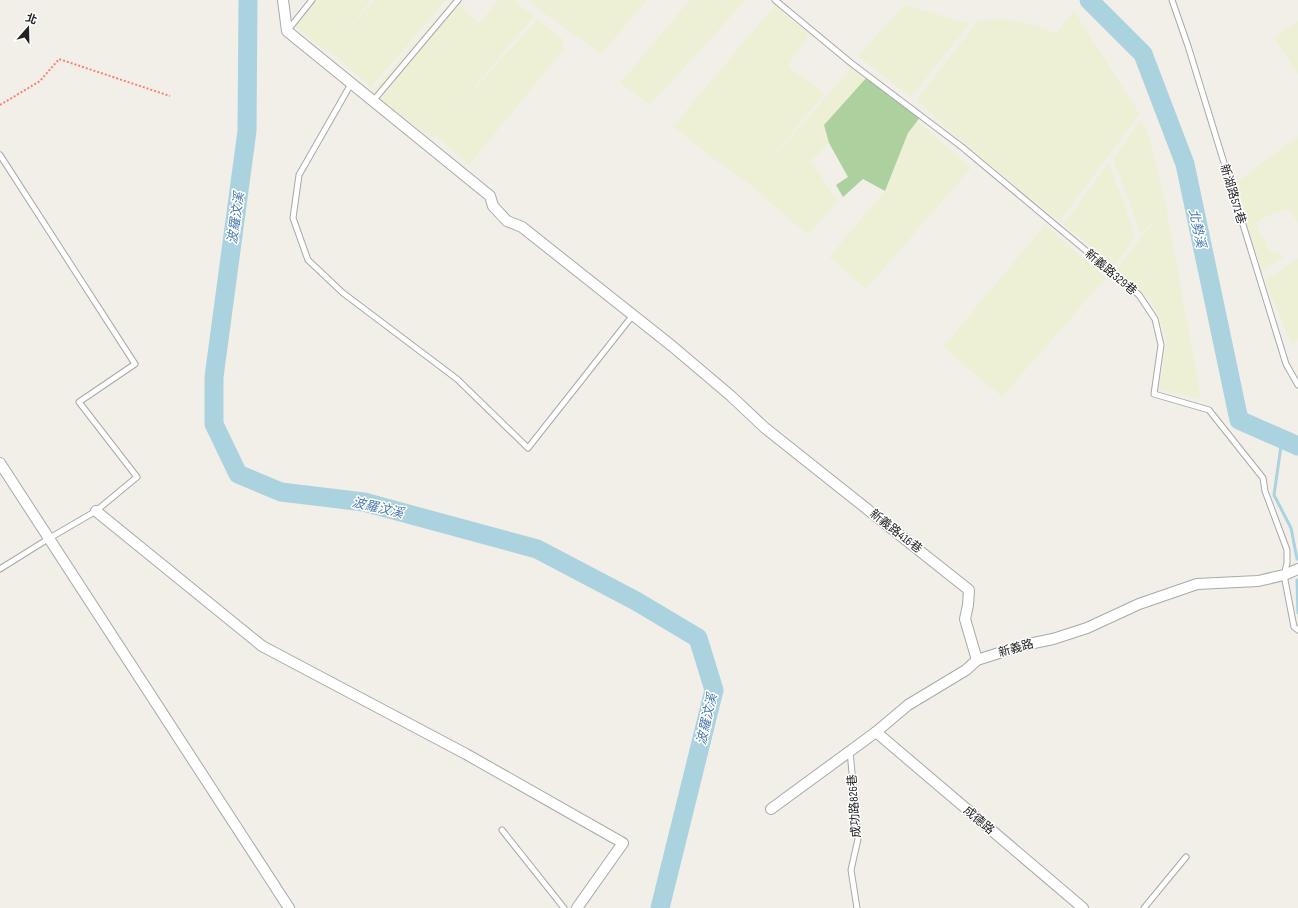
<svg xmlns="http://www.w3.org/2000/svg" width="1298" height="908" viewBox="0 0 1298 908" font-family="'Sofia Sans Condensed','Noto Sans TC',sans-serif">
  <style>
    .farmland { fill: #eef0d5 }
    .forest { fill: #add19e }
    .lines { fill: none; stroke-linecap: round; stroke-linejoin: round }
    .stream { stroke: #aad3df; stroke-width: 3 }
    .river { stroke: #aad3df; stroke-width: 19 }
    .lane-casing { stroke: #a9a9a9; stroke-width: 7 }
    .street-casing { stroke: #a9a9a9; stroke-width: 12 }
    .path { stroke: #fa8072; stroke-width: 2; stroke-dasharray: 2 2; stroke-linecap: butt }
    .lane { stroke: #fff; stroke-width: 5 }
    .street { stroke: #fff; stroke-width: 10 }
    .labels { text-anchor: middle; stroke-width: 3; stroke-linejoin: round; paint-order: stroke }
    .street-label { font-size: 12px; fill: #222; stroke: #fff }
    .water-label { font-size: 13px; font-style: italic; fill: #4a7aab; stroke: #fff }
  </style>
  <rect width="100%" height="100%" fill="#f2efe9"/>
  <!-- farmland -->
  <g class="farmland">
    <path d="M313,0h58l-27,34 30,-34h72l-75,87 -41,-36 -2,2 -36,-29z"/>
    <path d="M452,0h1l26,23 19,-23h15l21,16 -84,101 87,-98 27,21 -2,5 3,3 -96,117 -34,-30 -3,3 -61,-45z"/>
    <path d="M528,0h119l-46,54 -53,-38z"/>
    <path d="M690,0h56l-96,105 -30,-22z"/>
    <path d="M775,5l34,30 -20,29 2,5 34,24 -63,76 92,-104 14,11 -44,49 5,18 -18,18 27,41 -30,33 -59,-51 -35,-25 -41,-33z"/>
    <path d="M904,5l36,10 16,6 15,1 -60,75 -53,-41z"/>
    <path d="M1074,11l66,103 -80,107 -34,-26 -60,-50 -50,-45 63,-80 28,-1 29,6 20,8z"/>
    <path d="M1298,21v53l-24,-37z"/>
    <path d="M1141,120l6,11 7,24 12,50 35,194 -42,-9 8,-50 -7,-20 -9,-19 -34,-32 44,-57 -20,22 -28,-75z"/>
    <path d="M917,121l54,47 -105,121 -37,-32 56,-66 23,-58z"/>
    <path d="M1298,136v87l-10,-14 -19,6 -13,8 4,13 4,1 5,13 8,2 7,6 -18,10 -9,2 -11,-54 -9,-34z"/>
    <path d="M1108,163l15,36 12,38 -20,28 -52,-40z"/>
    <path d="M1045,225l61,53 -104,119 -59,-50z"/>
    <path d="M1298,258v81l-6,7 -27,-65z"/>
  </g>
  <!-- forest -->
  <path class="forest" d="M868,76l53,40 -13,17 -23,58 -22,-12 -20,18 -7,-12 12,-8 -19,-34 -5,-18z"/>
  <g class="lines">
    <!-- stream -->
    <g class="stream">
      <path d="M1282,439l-8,56 17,33 6,31"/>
      <path d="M1297,580l1,33"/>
    </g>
    <!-- river -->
    <g class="river">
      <path d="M248,0l-1,131 -33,246v47l24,50 43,18 83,10 173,47 99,52 62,37 16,52 -54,218"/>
      <path d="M1089,0l54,54 42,110 54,256 59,26"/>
    </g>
    <defs>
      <g id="lane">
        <path d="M775,0l76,63 111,84 177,148 16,24 6,26 -7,49 55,16 54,68 2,13 22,59v13l-3,12 10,52 4,3"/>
        <path d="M1172,0l16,46 98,318 12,21"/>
        <path d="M288,30l24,-30"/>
        <path d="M351,84l-52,91 -6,43 15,42 35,33 114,86 71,69 105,-133"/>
        <path d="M373,101l85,-101"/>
        <path d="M0,155l135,209 -56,38 58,75 -41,34 -48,28 -48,30"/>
        <path d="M850,751l8,88 -7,31 6,38"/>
        <path d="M502,830l62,78"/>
        <path d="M1144,908l42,-51"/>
      </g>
      <g id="street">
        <path d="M283,0l4,31 203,165 3,10 14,15 15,6 150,119 59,50 34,32 204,162 -1,15 -3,14 12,41"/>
        <path d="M0,463l289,445"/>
        <path d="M96,511l166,135 204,108 157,89 -46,65"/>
        <path d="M876,732l207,176"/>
        <path d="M771,809l105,-77 32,-27 58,-35 11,-10 47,-15 29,-6 34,-11 52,-24 58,-20 61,-3 26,-6 14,-6"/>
      </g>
    </defs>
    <!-- lane casing -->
    <use href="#lane" class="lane-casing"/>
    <!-- street casing -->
    <use href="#street" class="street-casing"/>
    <!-- path -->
    <path class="path" d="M0,105l40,-24 19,-22 111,37"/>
    <!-- lane -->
    <use href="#lane" class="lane"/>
    <!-- street -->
    <use href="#street" class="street"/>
  </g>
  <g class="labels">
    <!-- street labels -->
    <g class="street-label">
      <text transform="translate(1233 194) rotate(73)" y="4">新湖路571巷</text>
      <text transform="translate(1111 272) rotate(40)" y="4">新義路329巷</text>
      <text transform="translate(896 531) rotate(38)" y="4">新義路416巷</text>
      <text transform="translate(1016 648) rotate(-16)" y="4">新義路</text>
      <text transform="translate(854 806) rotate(-94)" y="4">成功路826巷</text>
      <text transform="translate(979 820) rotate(40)" y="4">成德路</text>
    </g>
    <!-- water labels -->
    <g class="water-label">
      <text transform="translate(235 218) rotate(-82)" y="5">波羅汶溪</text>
      <text transform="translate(1198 228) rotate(78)" y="5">北勢溪</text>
      <text transform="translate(378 507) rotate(13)" y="5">波羅汶溪</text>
      <text transform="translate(706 719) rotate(-77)" y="5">波羅汶溪</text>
    </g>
  </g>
  <!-- north arrow -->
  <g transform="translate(28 28) rotate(20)" stroke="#ffffff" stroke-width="3" paint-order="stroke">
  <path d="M0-3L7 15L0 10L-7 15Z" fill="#222222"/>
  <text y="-6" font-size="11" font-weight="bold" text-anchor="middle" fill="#222222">北</text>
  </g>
</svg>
